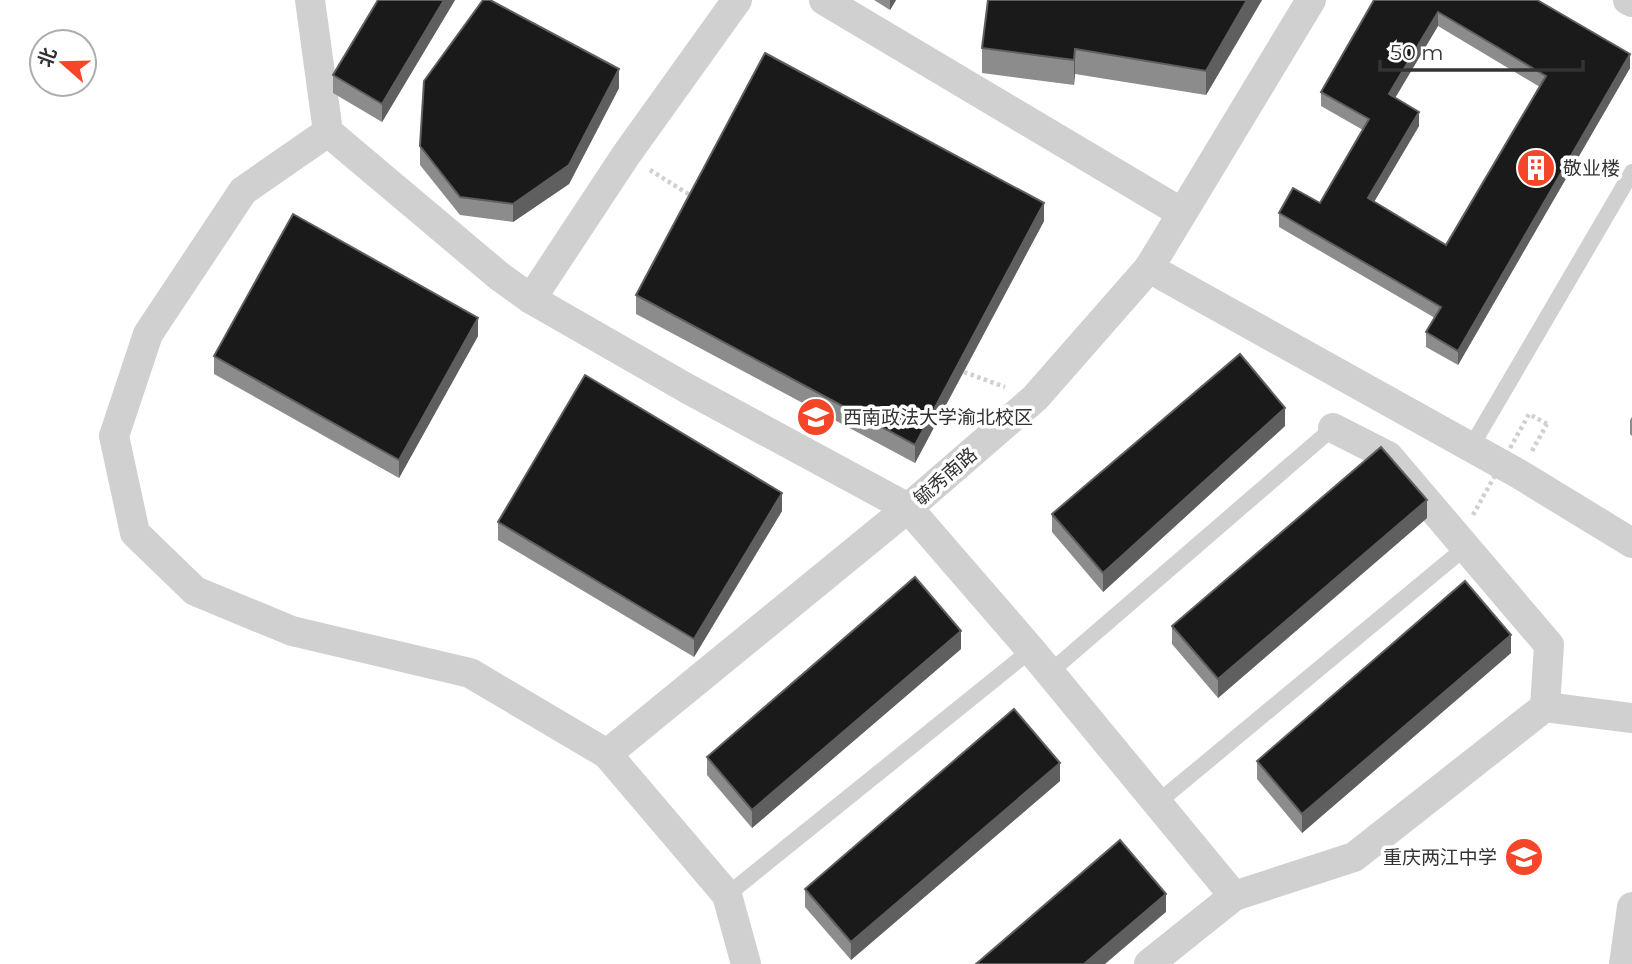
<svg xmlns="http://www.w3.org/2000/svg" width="1632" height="964" viewBox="0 0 1632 964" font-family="Montserrat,'Noto Sans SC',sans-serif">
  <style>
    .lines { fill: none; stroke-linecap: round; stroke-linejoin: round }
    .path { stroke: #d0d0d0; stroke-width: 4.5; stroke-dasharray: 3.5 3.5; stroke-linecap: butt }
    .service { stroke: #d0d0d0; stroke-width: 16 }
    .minor { stroke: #d0d0d0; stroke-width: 30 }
    .path-bridge { stroke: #d0d0d0; stroke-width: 4.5; stroke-dasharray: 3.5 3.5; stroke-linecap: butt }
    .wall { fill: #8c8c8c; fill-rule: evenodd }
    .shaded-wall { fill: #5f5f5f }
    .building { fill: #1a1a1a; stroke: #5f5f5f; stroke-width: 2; fill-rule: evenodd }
    .labels { text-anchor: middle; stroke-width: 7; stroke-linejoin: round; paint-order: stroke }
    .poi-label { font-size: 19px; fill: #333; stroke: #fff; text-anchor: start }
    .street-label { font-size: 19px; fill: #333; stroke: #fff }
  </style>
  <rect width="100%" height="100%" fill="#fff"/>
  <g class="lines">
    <!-- path -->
    <g class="path">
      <path d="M650,170l43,27"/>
      <path d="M964,372l41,15"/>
      <path d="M1532,451l15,-27"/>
      <path d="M1473,515l10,-18"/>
    </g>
    <!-- service -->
    <g class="service">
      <path d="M1471,447l161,-275"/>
      <path d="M1049,673l284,-245"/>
      <path d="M1157,803l309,-256"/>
      <path d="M727,895l304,-245"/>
    </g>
    <!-- minor -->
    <g class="minor">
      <path d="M310,0l18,132 171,144 32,23 157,90 220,119 123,142 203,246"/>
      <path d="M824,0l358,213"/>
      <path d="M1628,0l4,2"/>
      <path d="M328,132l-85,59 -95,143 -34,102 21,97 60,58 97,40 178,42 137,81 120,141 19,69"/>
      <path d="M1149,268l370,206 113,69"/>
      <path d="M531,299l95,-144 111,-155"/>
      <path d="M1333,428l55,28 161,189 -4,62"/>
      <path d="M607,754l301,-246 127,-110 114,-130 162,-268"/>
      <path d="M1149,964l85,-68 120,-39 191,-150 87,11"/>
      <path d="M1624,964l8,-57"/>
    </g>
    <!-- path-bridge -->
    <path class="path-bridge" d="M1483,497l46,-83 18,10"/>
  </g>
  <!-- wall -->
  <g class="wall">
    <path d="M378,0h77l-73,122 -49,-29v-18z"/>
    <path d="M874,0h22l-6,10z"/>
    <path d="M1262,0l-56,95 -131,-21 -1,11 -92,-12v-25z"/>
    <path d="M1374,0h163l93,68 -172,297 -32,-18v-15l9,-14 -156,-91v-14l41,-10 43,-73 -42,-24v-14zM1438,26l102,61 -94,158 -72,-43 45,-76 -24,-28z"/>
    <path d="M619,88l-50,96 -56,38 -53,-7 -40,-50v-19z"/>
    <path d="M1044,221l-129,242 -279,-149v-19z"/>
    <path d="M478,336l-79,142 -185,-104v-18z"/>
    <path d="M1632,417v19l-2,-2v-14z"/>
    <path d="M1285,426l-182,166 -51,-60v-18z"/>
    <path d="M782,511l-88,146 -196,-117v-18z"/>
    <path d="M1427,518l-209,180 -46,-54v-18z"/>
    <path d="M961,649l-209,179 -45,-53v-18z"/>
    <path d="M1511,653l-209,180 -45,-54v-18z"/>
    <path d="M1060,781l-209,179 -46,-53v-18z"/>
  </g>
  <!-- shaded-wall -->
  <g class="shaded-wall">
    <path d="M444,0h11l-73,122v-18z"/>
    <path d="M890,0h6l-6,10z"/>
    <path d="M1247,0h15l-56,95v-24z"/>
    <path d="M1438,12v14l-49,82v-14z"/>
    <path d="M1075,49v25l-1,11v-25z"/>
    <path d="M1630,54v14l-172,297v-14z"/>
    <path d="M619,69v19l-50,96 -56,38v-18z"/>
    <path d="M1419,112v14l-51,86v-14z"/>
    <path d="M1044,203v18l-129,242v-18z"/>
    <path d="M478,318v18l-79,142v-18z"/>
    <path d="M1285,408v18l-182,166v-19z"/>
    <path d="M782,493v18l-88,146v-18z"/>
    <path d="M1427,500v18l-209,180v-19z"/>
    <path d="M961,631v18l-209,179v-18z"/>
    <path d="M1511,635v18l-209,180v-19z"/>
    <path d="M1060,763v18l-209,179v-18z"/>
    <path d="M1166,894v18l-61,52h-21z"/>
  </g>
  <!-- building -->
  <g class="building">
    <path d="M378,0h66l-62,104 -49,-29z"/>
    <path d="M483,0h7l129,69 -50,96 -56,39 -53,-7 -40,-51 4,-65z"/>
    <path d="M988,0h259l-41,71 -131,-22 -1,11 -92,-12z"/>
    <path d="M1374,0h163l93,54 -172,297 -32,-19 15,-25 -162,-94 14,-25 27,15 49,-84 -48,-27zM1438,12l108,64 -100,169 -78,-47 51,-86 -30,-18z"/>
    <path d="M765,53l279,150 -129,242 -279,-150z"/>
    <path d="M293,214l185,104 -79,142 -185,-104z"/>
    <path d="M1240,354l45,54 -182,165 -51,-59z"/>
    <path d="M585,375l197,118 -88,146 -196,-117z"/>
    <path d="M1381,447l46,53 -209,179 -46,-53z"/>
    <path d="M915,577l46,54 -209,179 -45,-53z"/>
    <path d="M1465,581l46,54 -209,179 -45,-53z"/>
    <path d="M1014,709l46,54 -209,179 -46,-53z"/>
    <path d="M1120,840l46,54 -82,70h-108z"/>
  </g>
  <!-- icons -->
  <defs>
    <symbol id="building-disc" viewBox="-11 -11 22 22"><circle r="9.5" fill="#f5462a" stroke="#fff"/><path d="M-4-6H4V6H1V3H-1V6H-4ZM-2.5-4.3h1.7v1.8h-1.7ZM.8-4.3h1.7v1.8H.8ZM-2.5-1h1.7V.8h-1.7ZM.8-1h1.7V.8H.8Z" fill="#fff"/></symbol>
    <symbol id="university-disc" viewBox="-11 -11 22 22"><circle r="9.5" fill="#f5462a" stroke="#fff"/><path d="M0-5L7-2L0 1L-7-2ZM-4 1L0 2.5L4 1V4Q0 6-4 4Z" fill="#fff"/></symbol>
    <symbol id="school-disc" viewBox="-11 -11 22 22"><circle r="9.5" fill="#f5462a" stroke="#fff"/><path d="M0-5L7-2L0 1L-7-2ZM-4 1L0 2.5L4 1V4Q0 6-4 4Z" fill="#fff"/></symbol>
  </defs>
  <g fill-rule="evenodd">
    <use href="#building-disc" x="1514" y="146" width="44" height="44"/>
    <use href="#university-disc" x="794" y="395" width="44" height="44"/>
    <use href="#school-disc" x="1502" y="835" width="44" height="44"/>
  </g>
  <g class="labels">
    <!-- poi labels -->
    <g class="poi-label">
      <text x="1563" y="175">敬业楼</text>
      <text x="843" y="424">西南政法大学渝北校区</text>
      <text x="1497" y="864" text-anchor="end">重庆两江中学</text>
    </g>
    <!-- street labels -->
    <g class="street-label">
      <text transform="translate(945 476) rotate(-41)" y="7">毓秀南路</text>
    </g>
  </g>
  <!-- north arrow -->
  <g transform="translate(63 63) rotate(290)"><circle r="33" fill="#ffffff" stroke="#adadad" stroke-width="2"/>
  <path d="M0-5L12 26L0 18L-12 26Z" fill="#f5462a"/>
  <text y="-10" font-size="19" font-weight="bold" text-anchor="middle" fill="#333333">北</text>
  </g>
  <!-- scale -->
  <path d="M1380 60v10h203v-10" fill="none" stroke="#333333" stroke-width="3.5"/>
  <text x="1390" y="60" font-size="21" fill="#333333" stroke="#ffffff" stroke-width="5" paint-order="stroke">50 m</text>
</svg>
